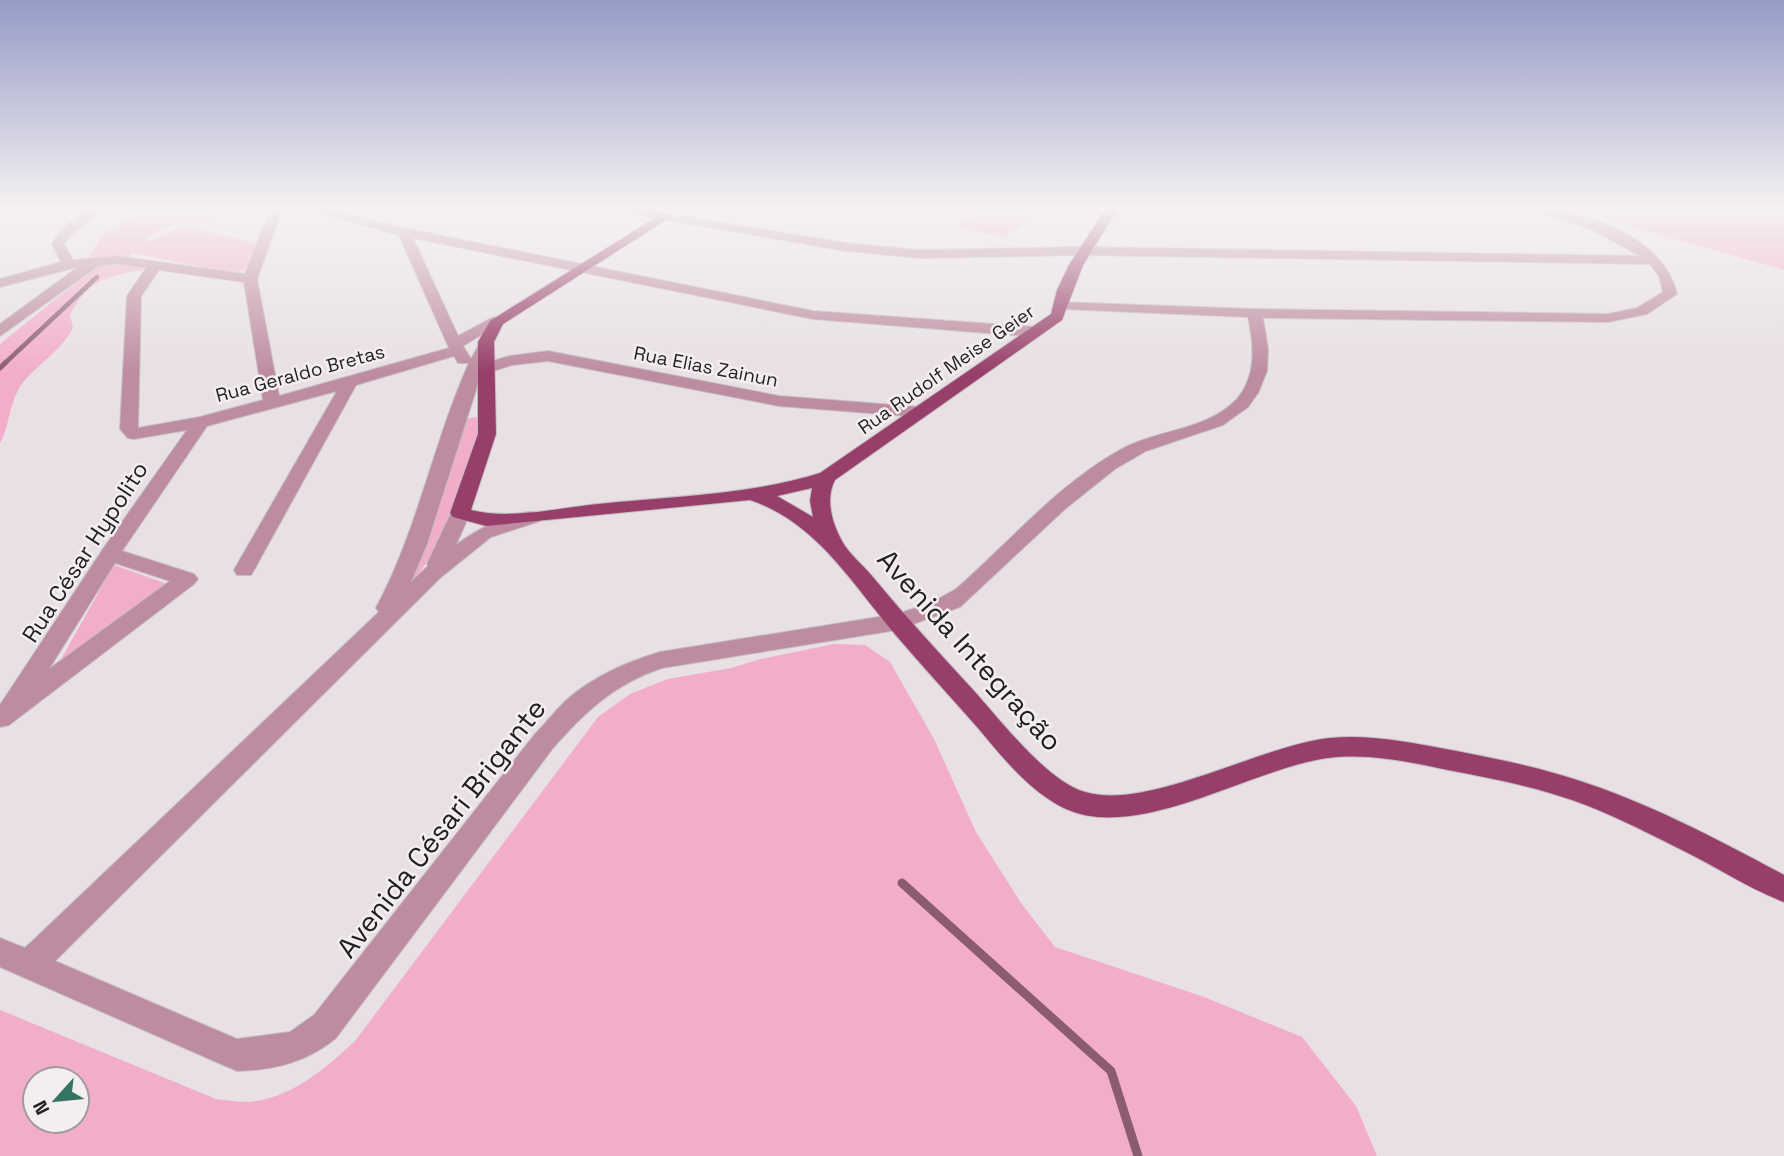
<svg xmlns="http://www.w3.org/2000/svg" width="1784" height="1156" viewBox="0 0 1784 1156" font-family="'Space Grotesk',sans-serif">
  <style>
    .green { fill: #f2adca; fill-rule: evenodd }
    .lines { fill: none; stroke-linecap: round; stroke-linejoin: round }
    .stream-far2 { stroke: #8b5c70; stroke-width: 4.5 }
    .stream-far1 { stroke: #8b5c70; stroke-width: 5 }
    .stream { stroke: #8b5c70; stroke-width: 9 }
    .minor-casing { stroke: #c4bdc0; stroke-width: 2 }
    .major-casing { stroke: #c4bdc0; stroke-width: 2 }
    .minor { fill: #be8ca1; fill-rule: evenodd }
    .major { fill: #973f6a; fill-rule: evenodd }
    .labels { text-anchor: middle; stroke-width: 5; stroke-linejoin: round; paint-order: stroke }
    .far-street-label { font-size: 19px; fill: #221f20; stroke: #f5eef0 }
    .street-label { font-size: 23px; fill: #221f20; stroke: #f5eef0 }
    .near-street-label { font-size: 28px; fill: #221f20; stroke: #f5eef0 }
  </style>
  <rect width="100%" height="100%" fill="#e8e0e3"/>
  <!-- green -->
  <g class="green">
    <path d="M146,210h68l11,3 -21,10 -11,-2 -21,4 -27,13 4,3 35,-15 73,18 -6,22 -12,6h-11l-96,-19 -3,2 14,15c-36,6 -55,10 -73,45l3,13c-11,22 -38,38 -52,57 -12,18 -11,40 -21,58v-99l99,-80 -12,-3 15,-26z"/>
    <path d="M980,210h63l-39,28 -47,-12z"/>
    <path d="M1586,210h198v60l-155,-44z"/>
    <path d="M474,417l5,1 2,10 -32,99 -37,58h-3l55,-161 3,-5z"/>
    <path d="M114,565l59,21 -118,84z"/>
    <path d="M834,644l31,1 25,17 44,77 42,93 45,71 34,44 149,50 98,40 54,69 21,50h-1377v-146l216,89c10,1 22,3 32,3 43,-3 78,-34 107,-61l243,-324 32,-23 38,-15 63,-11 30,-9zM35,1079h42v42h-42z"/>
  </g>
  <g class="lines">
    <!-- stream-far2 -->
    <path class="stream-far2" d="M4,364l93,-87"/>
    <!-- stream-far1 -->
    <path class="stream-far1" d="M0,368l6,-6"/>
    <!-- stream -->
    <path class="stream" d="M902,883l209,188 27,85"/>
    <defs>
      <path id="minor" d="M88,210h15l-32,25 -7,9 9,16 43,-4 129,18 25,-64h12l-25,69 22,117 170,-48 -50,-113 -92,-25h23l74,18 409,83 224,16 8,5 -8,5 -224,-18 -400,-81 45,98 34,-18 5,-1 7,4 -41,25 8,13 10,-18 5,-2 8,5 -9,19 25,-7 38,-5 231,45 141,11 9,5 -9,5 -141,-11 -231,-45 -36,4 -25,8 -5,-2 -55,173 -16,38 17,-16 -1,-2 26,-55h14l3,4 -14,32c18,-14 61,-38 84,-32l3,4 -3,4 -49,16 -51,41 -385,383 182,78 53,-7 24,-17 221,-281c12,-12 22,-26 35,-37 25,-21 59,-36 90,-45l237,-38 34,-11 25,-14c54,-47 101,-104 164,-139 37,-21 87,-19 117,-51 20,-23 17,-54 11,-82l-186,-8 -5,-1 -2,-3 2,-3 198,7 353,5 29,-6 26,-16 -4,-16 -9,-12 -569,-9 -162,3 -72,-7 -181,-31 -4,-1v-6l185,30 72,7 162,-3 559,9 -47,-26 -60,-20c54,0 130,27 144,84l-30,20 -39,8 -345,-4 5,31 -1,22 -9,22 -10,14 -25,18 -77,26 -31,18 -50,40 -105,98 -63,23 -235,38c-48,16 -77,44 -109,80l-217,290c-29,24 -61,32 -99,33l-237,-104v-29l25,10 354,-336 -3,-4c42,-78 57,-165 93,-245h-11l-4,-7 -98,29 -102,185 -3,5h-14l-3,-5 103,-179 -130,35 -85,125 72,23 4,5 -4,5 -185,141 -9,2v-22l103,-156 84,-119 -53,9 -6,-1 -8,-9 7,-133 19,-28 -30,-4 -18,2 -98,70v-12l78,-57 -78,20v-8l61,-17 -9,-18 10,-15zM159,270l85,12 19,118 -63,17 -62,11 3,-132zM115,563l55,18 -121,88z"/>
      <path id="major" d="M628,210h28l16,6 -169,108 -9,18 2,92 -25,76c39,10 87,-2 127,-6 74,-8 152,-9 222,-31l231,-159 6,-24 12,-25 36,-55h12l-34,55 -21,55 -227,160c-10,19 -3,43 7,61 6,12 21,24 30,35 33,40 68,78 103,116 26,29 73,90 110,100 63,19 176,-47 245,-54 40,-4 82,5 121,12 41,8 83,16 123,29 73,23 143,60 210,96v27c-37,-14 -72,-38 -108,-55 -34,-17 -69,-35 -104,-47 -40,-14 -82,-22 -124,-30 -38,-8 -80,-17 -120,-12 -76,10 -189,84 -262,51 -35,-16 -64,-52 -88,-81 -28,-32 -57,-63 -84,-95 -43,-51 -78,-111 -144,-133l-264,26 -33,-9 -3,-4 28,-79v-92l12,-21 165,-103zM812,488l-2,13 3,16 -36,-21z"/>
    </defs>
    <!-- minor casing -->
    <use href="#minor" class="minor-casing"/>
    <!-- major casing -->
    <use href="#major" class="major-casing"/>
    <!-- minor -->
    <use href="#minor" class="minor"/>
    <!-- major -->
    <use href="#major" class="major"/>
  </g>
  <!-- sky -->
  <linearGradient id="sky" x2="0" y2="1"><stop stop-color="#959bc6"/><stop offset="0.56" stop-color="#f5f1f2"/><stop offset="1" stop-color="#f5f1f2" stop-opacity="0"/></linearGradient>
  <rect width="1784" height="372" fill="url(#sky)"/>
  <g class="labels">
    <!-- far-street labels -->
    <g class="far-street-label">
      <text transform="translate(706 366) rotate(11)" y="7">Rua Elias Zainun</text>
      <text transform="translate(946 369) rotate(-35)" y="7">Rua Rudolf Meise Geier</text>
      <text transform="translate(300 373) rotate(-15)" y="7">Rua Geraldo Bretas</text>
    </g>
    <!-- street labels -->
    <g class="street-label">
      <text transform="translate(85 552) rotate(-57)" y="8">Rua César Hypolito</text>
    </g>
    <!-- near-street labels -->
    <g class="near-street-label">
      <text transform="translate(970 650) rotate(48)" y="10">Avenida Integração</text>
      <text transform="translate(441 828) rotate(-52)" y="10">Avenida Césari Brigante</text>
    </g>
  </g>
  <!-- north arrow -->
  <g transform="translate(56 1100) rotate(243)"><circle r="33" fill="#f5eef0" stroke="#a19b9d" stroke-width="2"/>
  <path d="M0-5L12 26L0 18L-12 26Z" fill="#347462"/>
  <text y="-10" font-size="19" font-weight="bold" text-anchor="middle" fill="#221f20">N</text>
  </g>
</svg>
